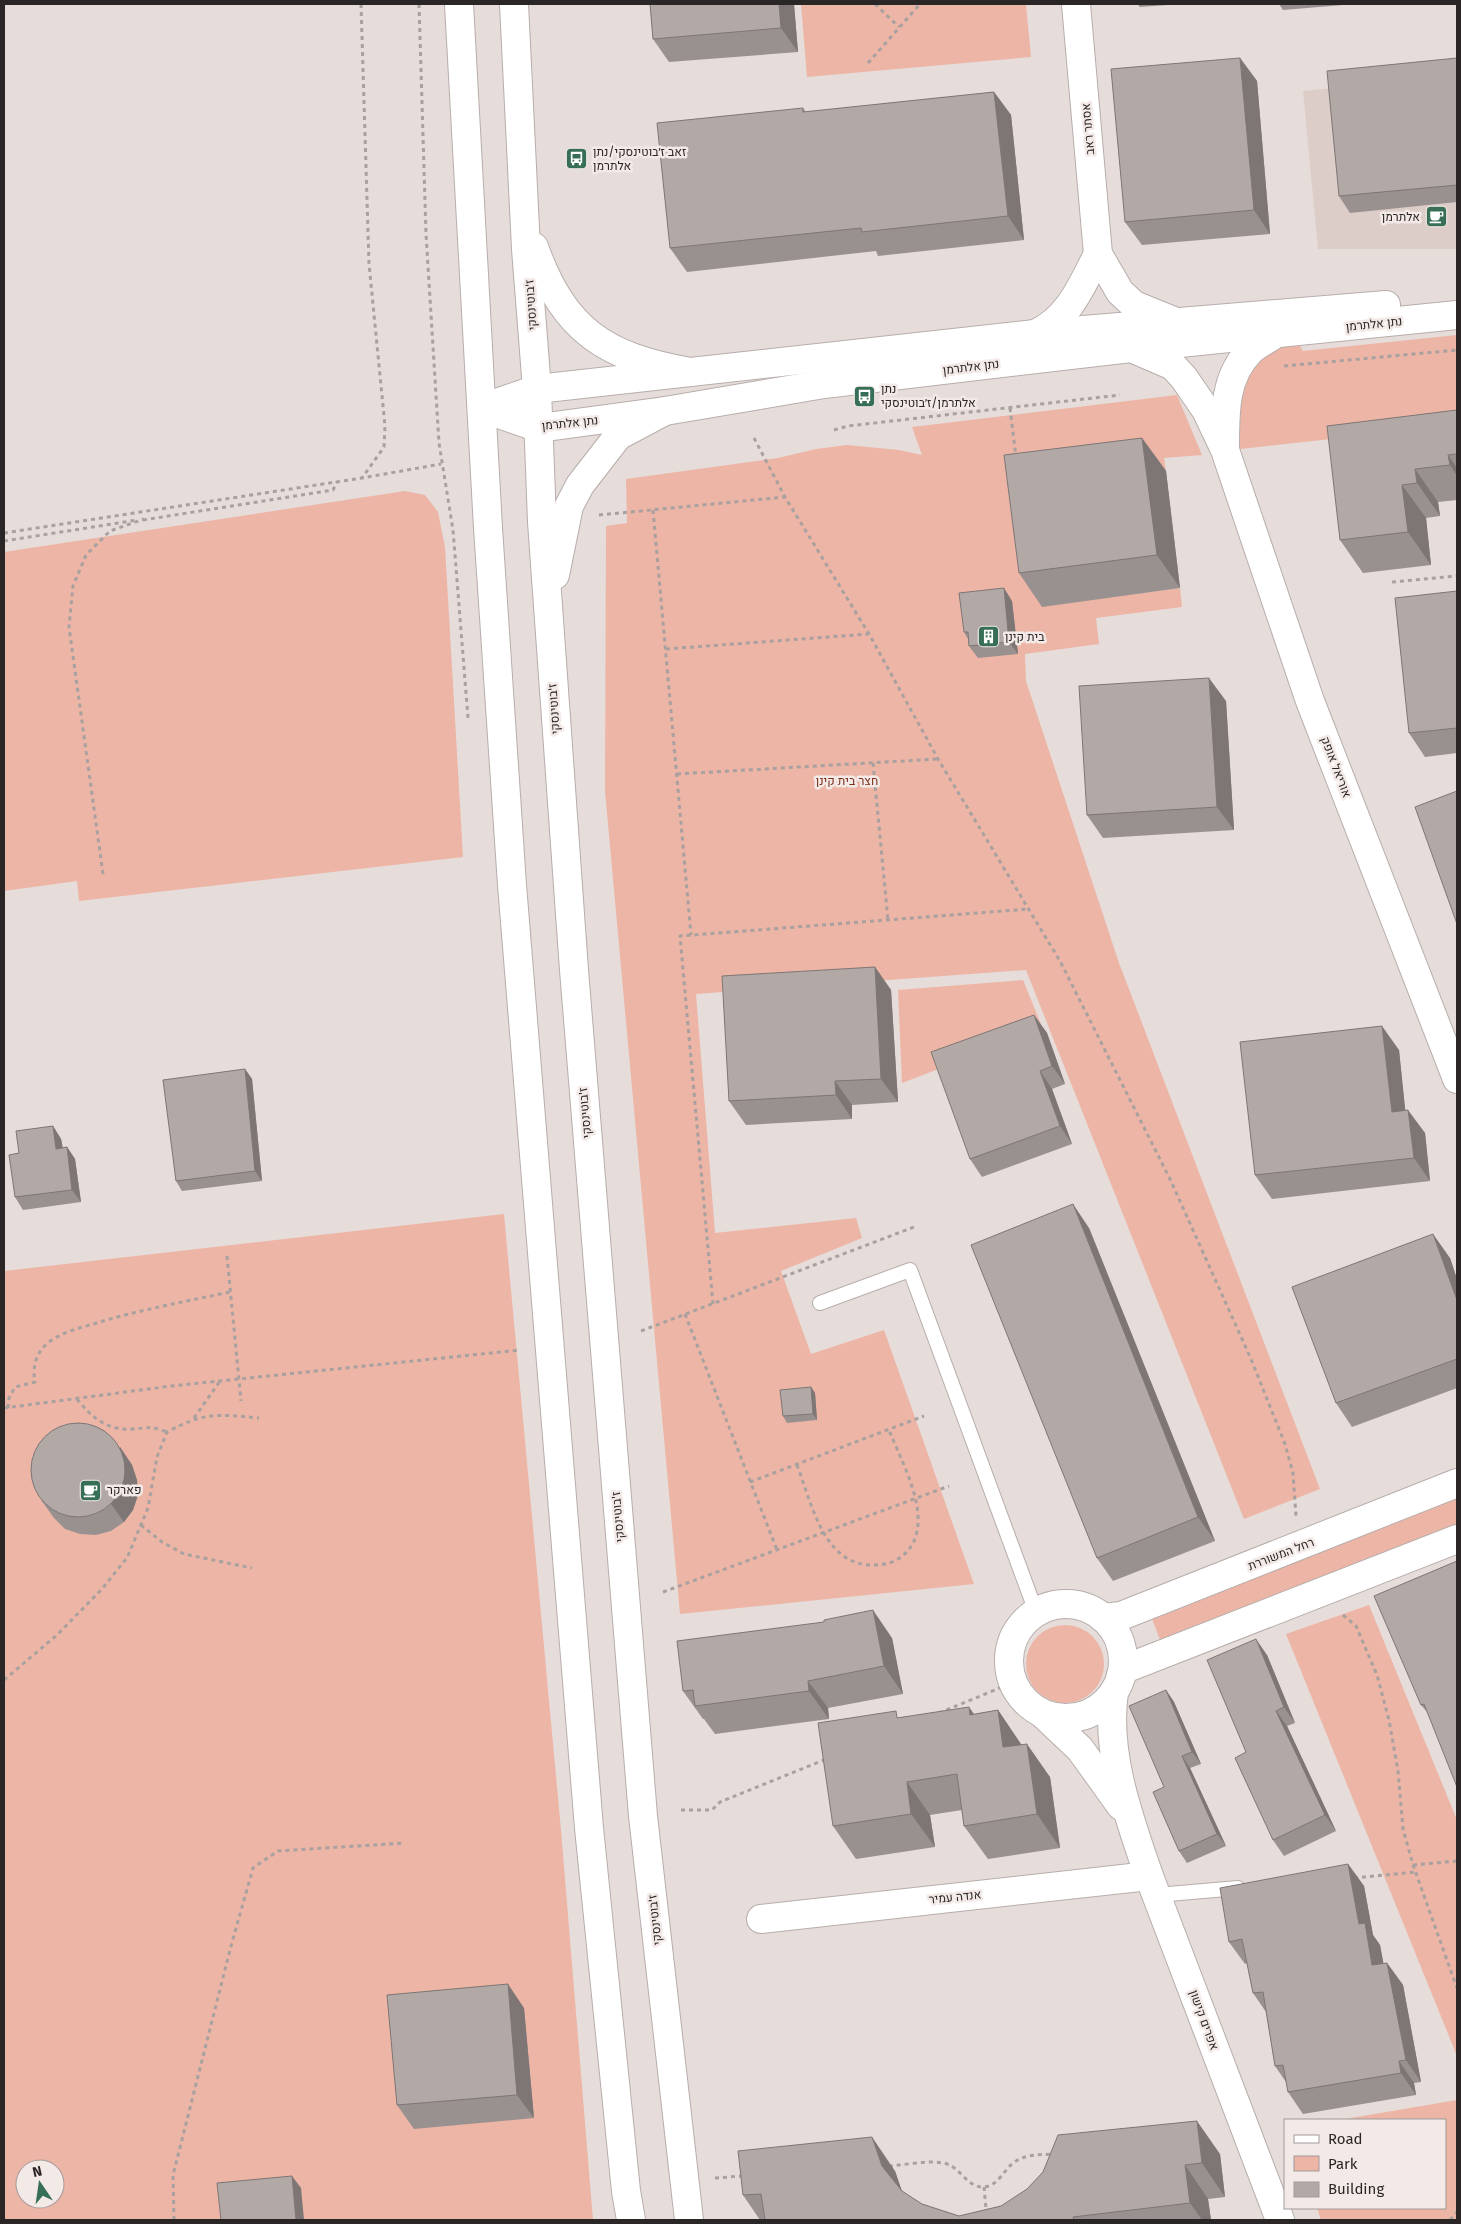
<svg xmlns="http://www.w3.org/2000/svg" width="1461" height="2224" viewBox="0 0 1461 2224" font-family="'Fira Sans',Heebo,sans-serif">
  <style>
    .built { fill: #ddcdc8 }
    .green { fill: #edb5a5; fill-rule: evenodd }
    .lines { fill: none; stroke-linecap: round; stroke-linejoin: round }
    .service-casing { stroke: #b7aeab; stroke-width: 16 }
    .minor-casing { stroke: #b7aeab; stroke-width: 30 }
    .tertiary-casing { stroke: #b7aeab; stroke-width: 30 }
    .secondary-casing { stroke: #b7aeab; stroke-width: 30 }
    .path { stroke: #a9a19f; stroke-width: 3; stroke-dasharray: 4 4; stroke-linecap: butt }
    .service { stroke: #fff; stroke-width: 14 }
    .minor { stroke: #fff; stroke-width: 28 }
    .tertiary { stroke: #fff; stroke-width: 28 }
    .secondary { stroke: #fff; stroke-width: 28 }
    .wall { fill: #999190 }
    .shaded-wall { fill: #7d7675 }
    .building { fill: #b2a9a7; stroke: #7d7675 }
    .labels { text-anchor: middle; stroke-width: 5; stroke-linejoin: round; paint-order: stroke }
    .street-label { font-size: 12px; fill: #292625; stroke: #f3e9e7 }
    .poi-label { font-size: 12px; fill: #292625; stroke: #f3e9e7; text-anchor: start }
    .park-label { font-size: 12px; fill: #7c301a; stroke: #f3e9e7 }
  </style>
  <rect width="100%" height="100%" fill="#e6dcda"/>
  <!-- built -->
  <path class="built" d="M1457,76v173h-139l-15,-158z"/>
  <!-- green -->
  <g class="green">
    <path d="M801,4h225l5,53 -224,20z"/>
    <path d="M1457,335v90l-217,24 -4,-36 5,-30 14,-19 25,-19 18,-2 5,8z"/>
    <path d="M1177,395l25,60 -38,3 2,13 -139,18 15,117 138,-18 2,19 -86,11 3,26 -74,10 1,27 93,282 201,526 -76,30 -218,-549 -330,24 19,239 141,-15 6,20 -81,33 30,83 73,-24 90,254 -294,30 -75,-823 1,-265 21,-3 -1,-44 152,-21 38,-9 31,-4 52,5 23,5 -10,-28z"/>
    <path d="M405,491l20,4 13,17 7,35 18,310 -384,44 -2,-20 -73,10v-339z"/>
    <path d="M1023,980l20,49 -141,54 -4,-93z"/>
    <path d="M504,1214l57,616 32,390h-589v-949zM25,2169h30v30h-30z"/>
    <path d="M1457,1493v34l-295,118 -11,-29z"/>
    <path d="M1369,1605l88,215v236l-171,-422z"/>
    <circle cx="1065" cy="1664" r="39"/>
    <path d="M1457,2100v120h-136l-4,-12h128v-88h-106z"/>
  </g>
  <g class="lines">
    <defs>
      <g id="service">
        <path d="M820,1303l90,-33 126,342"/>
        <path d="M1157,1895l81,-7"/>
      </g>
      <g id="minor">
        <path d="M1076,4l22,250 22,38 14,13 42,17"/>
        <path d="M1035,334c34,-15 47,-49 63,-80"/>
        <path d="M1131,348l42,18 11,12 22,32 19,40 85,251 147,378"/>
        <path d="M1225,444c0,-33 0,-68 25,-93 6,-6 15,-10 22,-15"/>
        <circle cx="1066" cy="1661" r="57"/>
        <path d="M1103,1618l18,-2 336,-133"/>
        <path d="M1121,1675l6,-7 330,-129"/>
        <path d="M1114,1692c-9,61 15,126 35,184l131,344"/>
        <path d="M1043,1714l37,35 41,57"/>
        <path d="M761,1919l388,-43"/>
      </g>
      <g id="tertiary">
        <path d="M482,408l57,20 126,-17 159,-27 307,-36 326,-33"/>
        <path d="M482,408l55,-19 498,-55 351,-29"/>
      </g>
      <g id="secondary">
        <path d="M459,4l29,524 24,357 77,943 37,363 5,29"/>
        <path d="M514,4l12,245 11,140 5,133 32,448 69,846 46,404"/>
        <path d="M534,247c30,84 71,110 156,125"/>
        <path d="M555,575l14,-69 11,-21 38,-49 47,-25"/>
      </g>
    </defs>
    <!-- service casing -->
    <use href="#service" class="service-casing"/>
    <!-- minor casing -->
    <use href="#minor" class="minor-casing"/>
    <!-- tertiary casing -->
    <use href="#tertiary" class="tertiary-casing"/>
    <!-- secondary casing -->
    <use href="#secondary" class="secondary-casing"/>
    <!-- path -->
    <g class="path">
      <path d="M361,4l8,260 16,162 -1,21 -22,31"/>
      <path d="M419,4l7,230 13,209 14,87 15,188"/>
      <path d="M875,4l24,23"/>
      <path d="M868,63l52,-59"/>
      <path d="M1284,366l173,-16"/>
      <path d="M1010,408l6,49"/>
      <path d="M834,430l14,-4 272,-31"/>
      <path d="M754,438l31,59 84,137 69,125 122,202 110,218 81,180 34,85 8,29 3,43"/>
      <path d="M653,510l38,425"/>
      <path d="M599,515l186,-18"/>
      <path d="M143,520l190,-30 4,-8"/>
      <path d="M4,533l358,-55 79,-14"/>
      <path d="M4,541l133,-21"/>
      <path d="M1392,582l65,-6"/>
      <path d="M666,649l203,-15"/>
      <path d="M873,763l15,157"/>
      <path d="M677,774l261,-15"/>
      <path d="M103,874l-34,-247 4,-41 13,-31 24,-24 34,-12"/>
      <path d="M227,1256l14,145"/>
      <path d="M713,1304l-33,-368 349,-27"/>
      <path d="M685,1314l92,236"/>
      <path d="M641,1331l273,-104"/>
      <path d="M77,1399c15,19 31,32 56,30 17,-1 16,-4 34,3"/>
      <path d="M4,1408l167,-22 349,-36"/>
      <path d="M8,1408l1,-10 6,-11 20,-5c-3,-15 1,-30 14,-40 16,-12 36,-15 54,-21 42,-12 84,-20 127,-29"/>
      <path d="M194,1418l26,-37"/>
      <path d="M797,1465c14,36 26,100 75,100 9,0 18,-1 26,-6 15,-9 21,-25 20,-43 -1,-27 -19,-61 -29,-86"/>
      <path d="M750,1482l174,-66"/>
      <path d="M141,1525l21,17 22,12 68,14"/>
      <path d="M663,1592l286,-106"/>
      <path d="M1343,1615l13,11 21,49 12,45 9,51 5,58 10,36 44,123"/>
      <path d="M4,1680l53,-45 44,-45 26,-32 21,-50 9,-51 10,-25c38,-20 49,-18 92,-14"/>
      <path d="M939,1713l73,-30"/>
      <path d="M681,1810h31l8,-8 106,-43"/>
      <path d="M1413,1865l44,-4"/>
      <path d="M1354,1878l62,-6"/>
      <path d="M889,2166c17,-1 37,-6 54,-3 17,2 23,25 41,24 16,-2 20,-19 32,-26 11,-7 24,-6 37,-7"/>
      <path d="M715,2178l28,-2"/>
      <path d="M984,2187l3,33"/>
      <path d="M174,2220l-1,-45 58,-229 22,-78 25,-17 126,-8"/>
      <path d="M1450,2220l7,-8"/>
    </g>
    <!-- service -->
    <use href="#service" class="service"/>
    <!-- minor -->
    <use href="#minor" class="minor"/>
    <!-- tertiary -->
    <use href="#tertiary" class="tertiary"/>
    <!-- secondary -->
    <use href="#secondary" class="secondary"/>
  </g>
  <!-- wall -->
  <g class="wall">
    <path d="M650,4h144l4,48 -129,10 -16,-23z"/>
    <path d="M1137,4h45l-42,3z"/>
    <path d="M1279,4h76l-72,6z"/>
    <path d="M1240,58l17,23 13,153 -128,11 -17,-23z"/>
    <path d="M1457,58v144l-107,11 -11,-17z"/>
    <path d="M994,92l17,23 13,125 -146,16 -2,-5 -189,21 -17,-24 133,-140 3,4z"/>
    <path d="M1457,410v90l-19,2 2,14 -14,2 5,47 -68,8 -23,-33z"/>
    <path d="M1142,438l24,33 14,117 -138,19 -23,-34z"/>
    <path d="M1457,591v162l-32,4 -16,-24z"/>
    <path d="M1012,601l6,53 -40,4 -9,-12 -1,-7 -4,-7z"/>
    <path d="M1226,701l8,129 -131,8 -16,-23z"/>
    <path d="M875,967l16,23 7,112 -46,3v14l-106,6 -17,-24z"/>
    <path d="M1034,1015l13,18 18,51 -13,5 20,55 -90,33 -12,-18z"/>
    <path d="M1399,1050l6,60 20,23 5,48 -158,18 -17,-24z"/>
    <path d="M245,1069l7,10 10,102 -80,10 -6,-10z"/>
    <path d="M53,1126l8,13 2,9 4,-1 8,12 6,43 -58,8 -8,-13 4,-44z"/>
    <path d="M1089,1228l126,313 -102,40 -16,-23z"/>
    <path d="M1450,1258l7,21v109l-105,39 -16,-24z"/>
    <path d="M811,1387l4,6 2,27 -30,3 -4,-7z"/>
    <path d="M120,1447l12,18 5,15 1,15 -5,15 -9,12 -13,9 -15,4 -16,-1 -15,-5 -11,-11 -13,-18z"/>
    <path d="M1457,1561l-29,152 -7,-8z"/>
    <path d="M892,1638l11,56 -75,14 1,11 -114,15 -11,-15h-1l-20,-28z"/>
    <path d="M1267,1655l28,68 -8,3 49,105 -52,25 -11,-16 -27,-88z"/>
    <path d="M1166,1690l8,12 27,62 -11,4 36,78 -39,17 -8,-12 -15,-64z"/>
    <path d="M998,1710l23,35 29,32 10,71 -72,11 -24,-33 -2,-16 -32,5 5,32 -79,12 -23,-33 68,-109 73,-3z"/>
    <path d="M1348,1864l16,22 9,49 7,10 3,18h4l16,22 18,97 -7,1 2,12 -113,19 -15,-22 -2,-10 -11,-16 -9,-54 -13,-19 -6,-30 -2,1 -16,-22z"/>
    <path d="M524,2008l10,110 -120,11 -17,-24z"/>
    <path d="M1220,2154l5,43 -17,2 3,21h-451l-17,-25 152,-24 7,21 20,12 37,12z"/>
  </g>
  <!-- shaded-wall -->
  <g class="shaded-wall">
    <path d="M779,4h15l4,48 -17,-24z"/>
    <path d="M1240,58l17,23 13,153 -16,-24z"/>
    <path d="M994,92l17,23 13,125 -16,-24z"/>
    <path d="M1142,438l24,33 14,117 -23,-33z"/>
    <path d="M1448,455l9,13v8l-7,-11z"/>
    <path d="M1415,469l23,33 2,14 -23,-33z"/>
    <path d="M1402,485l24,33 5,47 -23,-33z"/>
    <path d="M1004,588l8,13 6,53 -9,-12z"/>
    <path d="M1209,678l17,23 8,129 -17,-23z"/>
    <path d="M875,967l16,23 7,112 -17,-23z"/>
    <path d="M1034,1015l13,18 18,51 -13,-18z"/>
    <path d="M1382,1026l17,24 9,86 -16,-24z"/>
    <path d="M245,1069l7,10 10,102 -7,-10z"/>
    <path d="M1040,1071l12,18 20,55 -12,-18z"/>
    <path d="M835,1081l17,24v14l-16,-24z"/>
    <path d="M1408,1110l17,23 5,48 -16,-23z"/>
    <path d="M53,1126l8,13 4,22 -9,-12z"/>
    <path d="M67,1147l8,12 6,43 -9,-12z"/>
    <path d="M1073,1204l16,24 126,313 -17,-24z"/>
    <path d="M1433,1234l17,24 7,21v21z"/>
    <path d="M811,1387l4,6 2,27 -4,-6z"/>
    <path d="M120,1447l12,18 5,15 1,15 -5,15 -9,12 -13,-18z"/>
    <path d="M873,1610l19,28 11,56 -19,-28z"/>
    <path d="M1256,1639l11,16 28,68 -11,-16z"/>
    <path d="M808,1681l20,27 1,11 -20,-28z"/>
    <path d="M1166,1690l8,12 27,62 -9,-12z"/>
    <path d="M969,1707l24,34 -23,-26z"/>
    <path d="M998,1710l23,34 6,36 -24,-33z"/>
    <path d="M1276,1711l11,15 49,105 -11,-16z"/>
    <path d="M1027,1744l23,33 10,71 -23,-34z"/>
    <path d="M1182,1756l8,12 36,78 -9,-12z"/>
    <path d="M907,1782l23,33 5,32 -24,-33z"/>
    <path d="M1348,1864l16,22 9,49 7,10 8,42 -16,-22 -13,-41z"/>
    <path d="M1387,1963l16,22 18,97 -15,-22z"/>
    <path d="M508,1984l16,24 10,110 -17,-23z"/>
    <path d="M1399,2061l15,22 2,12 -15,-22z"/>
    <path d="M1197,2121l23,33 5,43 -23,-34z"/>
    <path d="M872,2137l23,34 10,29 -23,-34z"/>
    <path d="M1185,2165l23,34 3,21h-9l-12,-17z"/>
    <path d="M292,2176l9,12 3,32h-8z"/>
  </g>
  <!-- building -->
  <g class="building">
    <path d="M650,4h129l2,24 -128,11z"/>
    <path d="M1240,58l14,152 -129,12 -14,-153z"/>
    <path d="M1457,58v127l-118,11 -12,-125z"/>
    <path d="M994,92l14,124 -146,16 -1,-4 -191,20 -13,-125 146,-15v4z"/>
    <path d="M1457,410v44l-9,1 2,10 -35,4 2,14 -15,2 6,47 -68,8 -13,-114z"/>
    <path d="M1142,438l15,117 -138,18 -15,-118z"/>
    <path d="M1004,588l5,54 -40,4 -1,-14h-4l-5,-39z"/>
    <path d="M1457,591v137l-48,5 -14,-135z"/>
    <path d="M1209,678l8,129 -130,8 -8,-129z"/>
    <path d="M1457,791v133l-42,-117z"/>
    <path d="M875,967l6,112 -46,2 1,14 -107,6 -7,-125z"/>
    <path d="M1034,1015l18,51 -12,5 20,55 -90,33 -39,-107z"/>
    <path d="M1382,1026l10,86 16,-2 6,48 -159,17 -15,-133z"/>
    <path d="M245,1069l10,102 -79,10 -13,-101z"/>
    <path d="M53,1126l3,23 11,-2 5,43 -57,7 -6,-42 10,-2 -3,-22z"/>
    <path d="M1073,1204l125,313 -101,41 -126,-313z"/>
    <path d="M1433,1234l24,66v59l-121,44 -44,-116z"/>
    <path d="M811,1387l2,27 -30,2 -3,-26z"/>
    <circle cx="78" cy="1470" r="47"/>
    <path d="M1457,1561v226l-33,-83 -3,1 -47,-109z"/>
    <path d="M873,1610l11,56 -76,15 1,10 -114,15 -2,-16 -10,1 -6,-50 147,-19v-2z"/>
    <path d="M1256,1639l28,68 -8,4 49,104 -52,25 -38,-82 11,-6 -39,-92z"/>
    <path d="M1166,1690l26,62 -10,4 35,78 -38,17 -26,-59 11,-5 -35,-81z"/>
    <path d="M969,1707l1,8 28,-5 5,37 24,-3 10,70 -73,12 -7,-52 -50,8 4,32 -78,12 -15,-103 78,-12 1,7z"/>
    <path d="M1348,1864l11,60 6,-1 7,42 15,-2 19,97 -7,1 2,12 -113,19 -5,-27 -8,1 -12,-74 -10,1 -11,-54 -13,3 -9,-54z"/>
    <path d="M508,1984l9,111 -120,10 -10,-110z"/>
    <path d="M1197,2121l5,42 -17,2 5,38 -117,14 1,3h-309l-4,-26 -18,1 -5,-44 134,-14 10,29 20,25 20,13 37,12 42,-10 26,-17 16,-17 15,-37z"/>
    <path d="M292,2176l4,44h-75l-4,-37z"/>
  </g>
  <!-- icons -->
  <defs>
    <symbol id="bus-square" viewBox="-11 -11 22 22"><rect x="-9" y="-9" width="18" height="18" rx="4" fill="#376e56" stroke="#f3e9e7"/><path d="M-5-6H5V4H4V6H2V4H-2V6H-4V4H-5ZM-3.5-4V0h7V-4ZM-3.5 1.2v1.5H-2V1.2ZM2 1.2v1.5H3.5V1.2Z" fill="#fff"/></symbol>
    <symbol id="cafe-square" viewBox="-11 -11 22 22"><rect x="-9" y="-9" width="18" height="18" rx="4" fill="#376e56" stroke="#f3e9e7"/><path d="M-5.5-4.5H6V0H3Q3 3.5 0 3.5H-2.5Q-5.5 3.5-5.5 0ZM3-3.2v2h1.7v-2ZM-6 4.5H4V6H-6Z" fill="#fff"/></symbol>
    <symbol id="building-square" viewBox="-11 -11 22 22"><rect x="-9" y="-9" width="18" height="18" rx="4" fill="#376e56" stroke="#f3e9e7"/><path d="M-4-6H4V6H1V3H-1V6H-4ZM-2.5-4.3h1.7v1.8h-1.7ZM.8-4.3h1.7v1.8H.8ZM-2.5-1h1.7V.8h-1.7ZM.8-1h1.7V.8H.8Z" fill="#fff"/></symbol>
  </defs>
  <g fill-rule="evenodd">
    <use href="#bus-square" x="564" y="146" width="25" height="25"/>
    <use href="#cafe-square" x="1424" y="204" width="25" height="25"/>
    <use href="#bus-square" x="852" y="384" width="25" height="25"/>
    <use href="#building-square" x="976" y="624" width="25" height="25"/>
    <use href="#cafe-square" x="78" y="1478" width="25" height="25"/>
  </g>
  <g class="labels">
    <!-- street labels -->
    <g class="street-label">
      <text transform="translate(1088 129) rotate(-95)" y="4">אסתר ראב</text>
      <text transform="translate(531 305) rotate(-94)" y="4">ז'בוטינסקי</text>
      <text transform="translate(1374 324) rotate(-6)" y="4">נתן אלתרמן</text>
      <text transform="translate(971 367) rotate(-7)" y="4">נתן אלתרמן</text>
      <text transform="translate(570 423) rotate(-6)" y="4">נתן אלתרמן</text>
      <text transform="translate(554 709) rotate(-94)" y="4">ז'בוטינסקי</text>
      <text transform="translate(1336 767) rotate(69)" y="4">אוריאל אופק</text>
      <text transform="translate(585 1113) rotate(-95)" y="4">ז'בוטינסקי</text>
      <text transform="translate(618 1517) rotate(-95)" y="4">ז'בוטינסקי</text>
      <text transform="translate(1281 1554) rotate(-21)" y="4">רחל המשוררת</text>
      <text transform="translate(955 1897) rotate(-6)" y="4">אנדה עמיר</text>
      <text transform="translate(655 1920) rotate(-96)" y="4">ז'בוטינסקי</text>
      <text transform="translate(1204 2020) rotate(70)" y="4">אפרים קישון</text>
    </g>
    <!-- poi labels -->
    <g class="poi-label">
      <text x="593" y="156">זאב ז׳בוטינסקי/נתן<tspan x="593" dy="14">אלתרמן</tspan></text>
      <text x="1420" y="221" text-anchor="end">אלתרמן</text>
      <text x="881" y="393">נתן<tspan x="881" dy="14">אלתרמן/ז׳בוטינסקי</tspan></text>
      <text x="1005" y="641">בית קינן</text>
      <text x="107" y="1494">פארקר</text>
    </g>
    <!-- park labels -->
    <g class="park-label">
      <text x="847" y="785">חצר בית קינן</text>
    </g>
  </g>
  <!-- border -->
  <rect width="1461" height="2224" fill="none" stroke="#292625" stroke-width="10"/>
  <!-- legend -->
  <rect x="1284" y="2119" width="162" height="90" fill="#f3e9e7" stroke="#a29b99"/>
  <rect x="1294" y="2135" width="25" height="8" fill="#ffffff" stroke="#a29b99"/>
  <text x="1328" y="2144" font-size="15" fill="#292625">Road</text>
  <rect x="1294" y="2156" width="25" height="15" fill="#edb5a5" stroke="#a29b99"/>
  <text x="1328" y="2169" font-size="15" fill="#292625">Park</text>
  <rect x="1294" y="2182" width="25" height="15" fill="#b2a9a7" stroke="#a29b99"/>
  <text x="1328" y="2194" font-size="15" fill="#292625">Building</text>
  <!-- north arrow -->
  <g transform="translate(40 2184) rotate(347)"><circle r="24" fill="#f3e9e7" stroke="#a29b99"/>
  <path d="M0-4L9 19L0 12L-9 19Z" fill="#376e56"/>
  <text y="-8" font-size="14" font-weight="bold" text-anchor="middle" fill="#292625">N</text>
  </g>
</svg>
